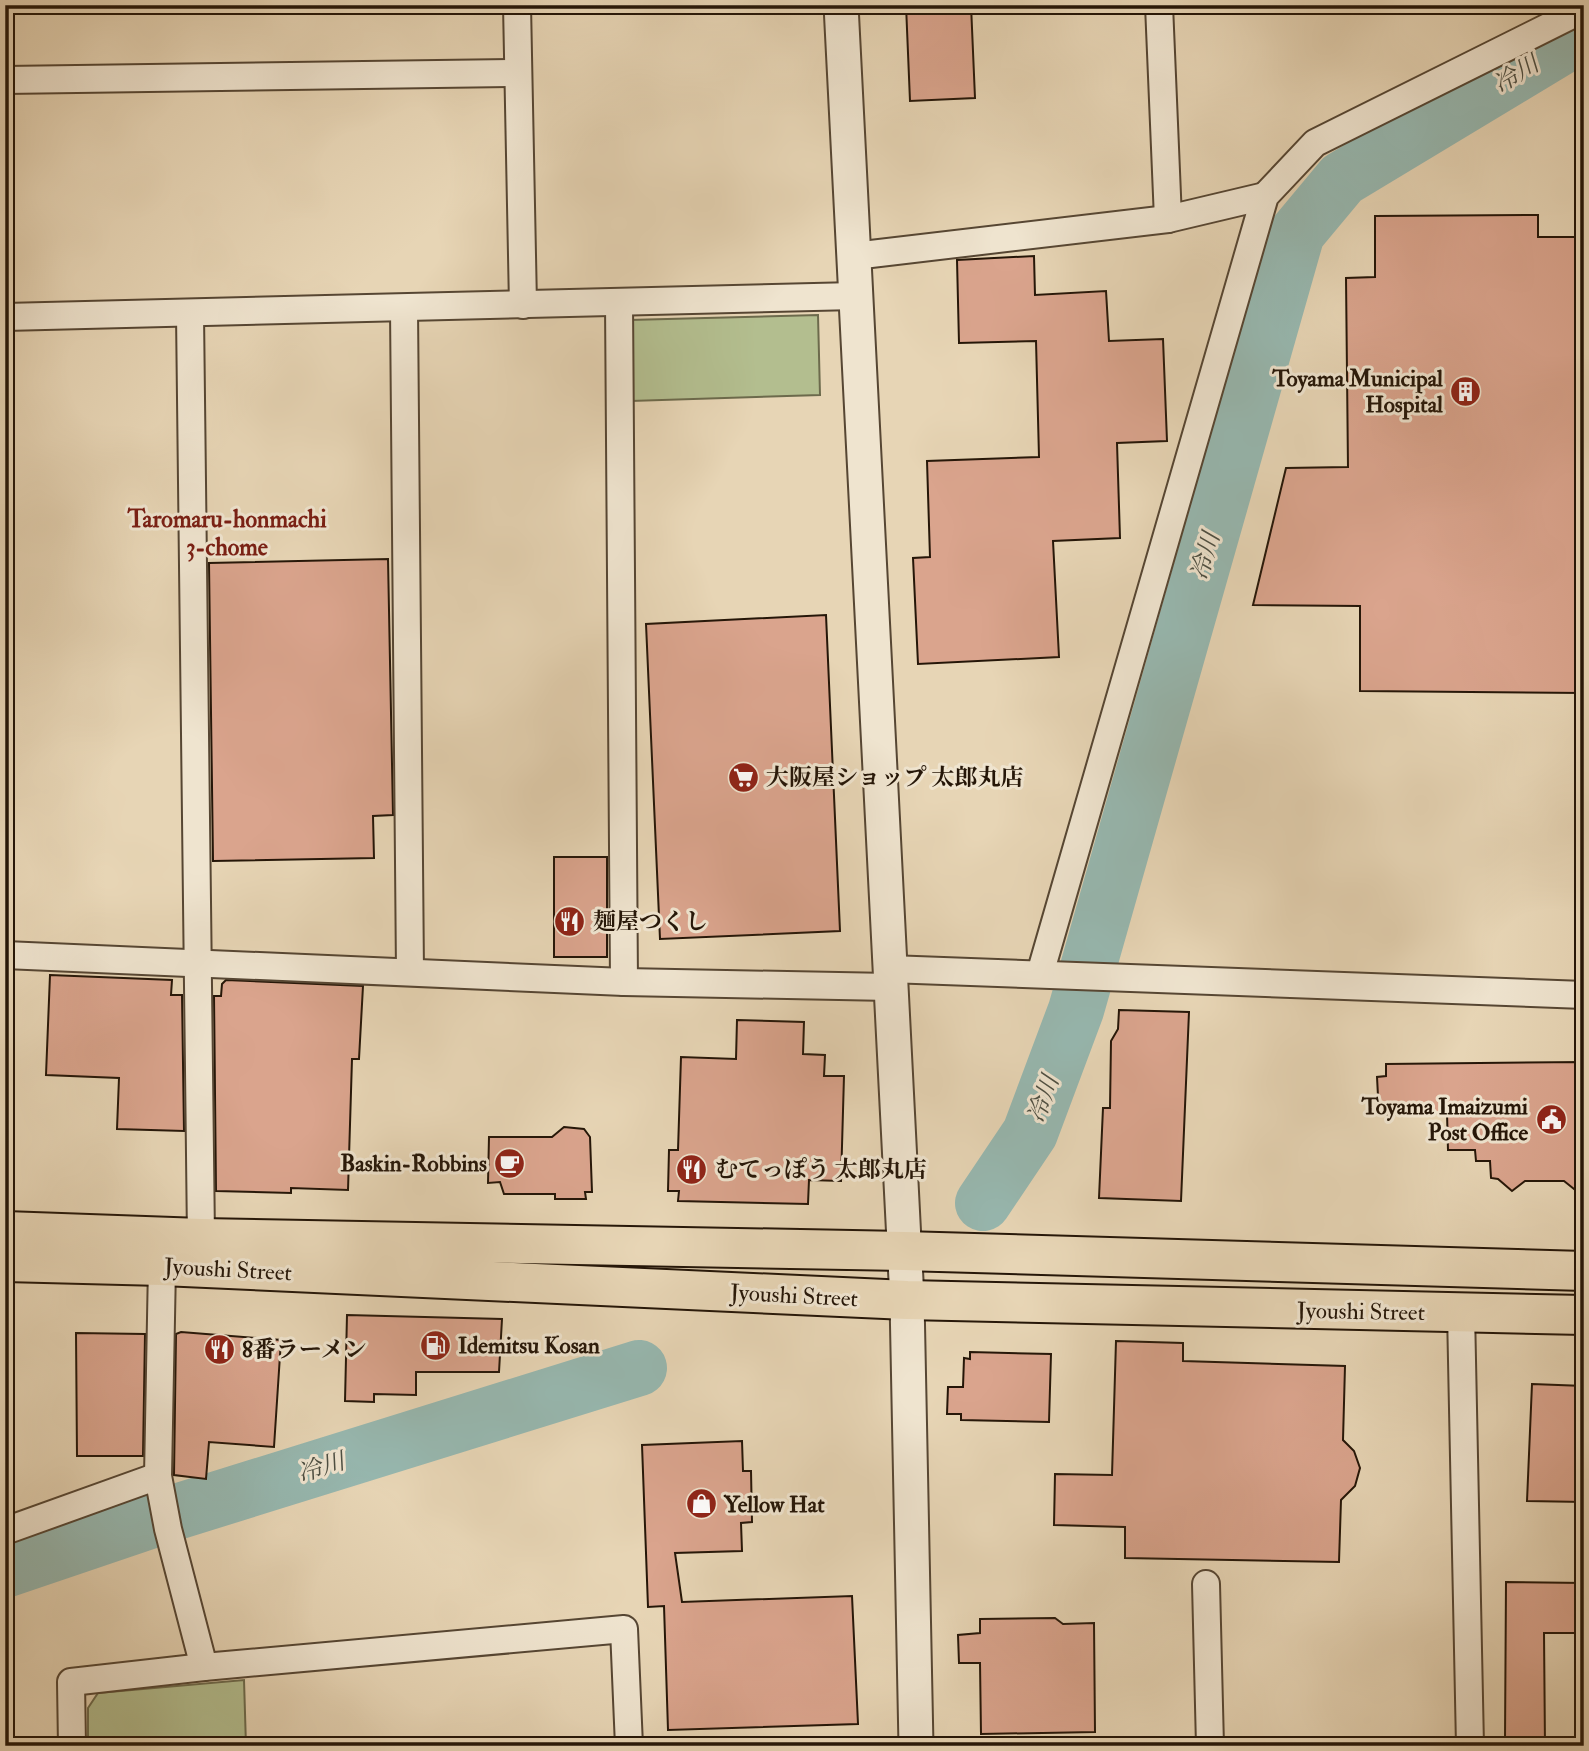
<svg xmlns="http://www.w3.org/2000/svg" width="1589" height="1751" viewBox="0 0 1589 1751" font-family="'IM FELL Double Pica','Noto Serif JP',serif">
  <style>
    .green { fill: #b3be8f; stroke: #6c6a4c; stroke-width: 2 }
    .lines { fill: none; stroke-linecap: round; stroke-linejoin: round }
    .river { stroke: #97b8b0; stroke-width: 56 }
    .building { fill: #daa48d; stroke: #251608; stroke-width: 2 }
    .minor-casing { stroke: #564633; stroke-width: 30 }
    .tertiary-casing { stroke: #564633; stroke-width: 37 }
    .trunk-casing { stroke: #251608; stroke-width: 42 }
    .minor { stroke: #efe4cf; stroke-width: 26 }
    .tertiary { stroke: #efe4cf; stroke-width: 33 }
    .trunk { stroke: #e7d5b5; stroke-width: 38 }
    .labels { text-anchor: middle; stroke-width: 6; stroke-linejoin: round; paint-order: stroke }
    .poi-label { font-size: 23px; font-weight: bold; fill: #251608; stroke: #efe4cf; text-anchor: start }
    .street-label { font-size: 23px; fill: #251608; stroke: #efe4cf }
    .water-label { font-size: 24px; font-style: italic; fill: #4d4f43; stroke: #efe4cf }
    .neighbourhood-label { font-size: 24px; font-weight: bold; fill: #7a1f14; stroke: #efe4cf }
  </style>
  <rect width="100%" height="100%" fill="#e7d5b5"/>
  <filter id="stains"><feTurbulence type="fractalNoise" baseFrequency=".00286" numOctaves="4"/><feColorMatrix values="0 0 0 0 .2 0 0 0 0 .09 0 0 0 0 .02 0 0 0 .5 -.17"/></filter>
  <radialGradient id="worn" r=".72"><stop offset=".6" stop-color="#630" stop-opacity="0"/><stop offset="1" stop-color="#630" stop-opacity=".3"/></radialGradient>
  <!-- green -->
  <g class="green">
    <path d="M818,315l2,80 -189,6 -2,-81z"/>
    <path d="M244,1680l2,66h-158v-38l10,-15z"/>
  </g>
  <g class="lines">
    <!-- river -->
    <g class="river">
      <path d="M983,1203l47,-70 46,-123 221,-777 45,-54 242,-146"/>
      <path d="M5,1570l168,-57 466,-145"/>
    </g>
  </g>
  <!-- building -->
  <g class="building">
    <path d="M906,5h65l4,93 -65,3z"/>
    <path d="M1538,215v22h46v456l-224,-2v-85l-107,-1 33,-137 62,-1 -2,-189 29,-1v-61z"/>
    <path d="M1034,256l1,39 71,-4 3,50 54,-2 4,102 -50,2 3,95 -67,3 6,116 -141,7 -5,-106 17,-1 -3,-96 112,-4 -3,-116 -77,2 -2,-83z"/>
    <path d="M388,559l5,256 -20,1 1,42 -161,3 -4,-298z"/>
    <path d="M826,615l14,316 -180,8 -14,-315z"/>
    <rect x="554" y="857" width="53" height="100"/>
    <path d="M50,975l122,5 -1,15h11l2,136 -67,-2 2,-51 -73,-3z"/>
    <path d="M226,980l137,6 -4,73h-7l-4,131 -57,-2v5l-75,-2 -2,-195h7l1,-12z"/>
    <path d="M1119,1010l70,2 -8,189 -82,-3 4,-90h7l1,-67 7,-12z"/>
    <path d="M737,1020l67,2 -1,32 22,1 -1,21h20l-3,105 -32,-1 -1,24 -130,-3 1,-10h-11l1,-41h9l3,-93 55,2z"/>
    <path d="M1584,1062v135l-20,-16h-39l-13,10 -14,-12 -7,-1 -1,-17h-14l-1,-11h-27l-1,-37 -68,2 -2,-38 9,-1v-12z"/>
    <path d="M564,1127l20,2 6,8 2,55h-7l1,7h-31v-5h-51l-4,-12 -12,1 1,-46h63z"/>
    <path d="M347,1315l155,4 -3,53h-83v23l-42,-1v8l-29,-1z"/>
    <path d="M181,1332l100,8 -7,107 -65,-5 -3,37 -32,-4 2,-141z"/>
    <path d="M76,1333l69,1 -2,122h-66z"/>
    <path d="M1116,1341l67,2v18l162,5 -2,74 11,11 6,17 -5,18 -14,14 -2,62 -214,-4v-31l-71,-2 1,-51 57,1z"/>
    <path d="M970,1352l81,2 -2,68 -88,-2v-6h-14l1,-27h15l1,-29 6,1z"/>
    <path d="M1532,1384l52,2v116l-57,-1z"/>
    <path d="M742,1441l1,30h8l1,51 -11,1 1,28 -67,2 7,49 170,-6 6,128 -190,6 -4,-124 -16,1 -6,-162z"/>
    <path d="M1506,1582l78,1v50h-40l1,113h-35l1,-7h-6z"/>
    <path d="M1055,1618l8,6 31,-1 1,109 -114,2 -1,-71h-21l-1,-28 22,-2v-14z"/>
  </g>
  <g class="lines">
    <defs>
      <g id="minor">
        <path d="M517,5l6,300"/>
        <path d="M1159,5l9,214"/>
        <path d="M5,80l513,-7"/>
        <path d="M854,256l314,-37 97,-23"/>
        <path d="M619,303l5,679"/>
        <path d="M404,309l6,663"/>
        <path d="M190,314l11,924"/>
        <path d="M5,317l850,-21"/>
        <path d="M5,955l619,27 266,5"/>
        <path d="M889,969l695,26"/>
        <path d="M1040,974l225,-778 50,-53 269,-134"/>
        <path d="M162,1266l-4,210 10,53 36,138 420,-38 5,117"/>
        <path d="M1461,1312l9,434"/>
        <path d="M5,1531l153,-55"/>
        <path d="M1206,1584l4,162"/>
        <path d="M72,1746l-1,-64 133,-15"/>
      </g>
      <path id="tertiary" d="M841,5l66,1295 9,446"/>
      <g id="trunk">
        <path d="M5,1231l196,7 703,13 680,20"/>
        <path d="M5,1262l157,4 745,34 677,15"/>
      </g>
    </defs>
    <!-- minor casing -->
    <use href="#minor" class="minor-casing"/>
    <!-- tertiary casing -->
    <use href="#tertiary" class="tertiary-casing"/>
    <!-- trunk casing -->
    <use href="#trunk" class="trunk-casing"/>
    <!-- minor -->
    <use href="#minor" class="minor"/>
    <!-- tertiary -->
    <use href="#tertiary" class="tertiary"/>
    <!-- trunk -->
    <use href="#trunk" class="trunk"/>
  </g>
  <!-- icons -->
  <defs>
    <symbol id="building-disc" viewBox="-11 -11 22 22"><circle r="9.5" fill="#8f2418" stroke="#efe4cf"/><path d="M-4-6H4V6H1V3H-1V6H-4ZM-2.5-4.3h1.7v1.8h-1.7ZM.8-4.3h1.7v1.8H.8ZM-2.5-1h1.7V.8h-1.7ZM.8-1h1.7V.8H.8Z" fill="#fff"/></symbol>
    <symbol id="supermarket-disc" viewBox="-11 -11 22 22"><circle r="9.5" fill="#8f2418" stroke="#efe4cf"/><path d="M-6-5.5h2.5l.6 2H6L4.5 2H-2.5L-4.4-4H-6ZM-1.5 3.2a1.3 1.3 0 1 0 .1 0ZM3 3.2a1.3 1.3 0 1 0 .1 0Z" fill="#fff"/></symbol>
    <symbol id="restaurant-disc" viewBox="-11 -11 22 22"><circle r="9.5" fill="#8f2418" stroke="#efe4cf"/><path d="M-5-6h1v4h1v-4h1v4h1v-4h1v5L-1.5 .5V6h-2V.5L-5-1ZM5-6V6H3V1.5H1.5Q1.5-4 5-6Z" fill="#fff"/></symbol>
    <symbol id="civic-disc" viewBox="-11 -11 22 22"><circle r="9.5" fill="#8f2418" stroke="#efe4cf"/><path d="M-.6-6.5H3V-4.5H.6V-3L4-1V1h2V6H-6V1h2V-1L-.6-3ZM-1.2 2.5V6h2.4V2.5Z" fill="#fff"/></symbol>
    <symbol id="cafe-disc" viewBox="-11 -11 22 22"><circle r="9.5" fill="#8f2418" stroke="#efe4cf"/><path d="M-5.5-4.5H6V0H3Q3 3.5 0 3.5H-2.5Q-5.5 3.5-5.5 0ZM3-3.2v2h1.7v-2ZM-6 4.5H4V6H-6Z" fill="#fff"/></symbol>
    <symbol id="fuel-disc" viewBox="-11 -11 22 22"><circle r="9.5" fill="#8f2418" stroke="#efe4cf"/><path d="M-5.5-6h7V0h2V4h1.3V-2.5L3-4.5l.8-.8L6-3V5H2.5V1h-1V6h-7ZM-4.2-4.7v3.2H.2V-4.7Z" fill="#fff"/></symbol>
    <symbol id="shop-disc" viewBox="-11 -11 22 22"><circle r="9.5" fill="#8f2418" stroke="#efe4cf"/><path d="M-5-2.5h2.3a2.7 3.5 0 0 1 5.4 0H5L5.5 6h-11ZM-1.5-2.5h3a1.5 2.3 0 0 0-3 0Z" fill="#fff"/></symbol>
  </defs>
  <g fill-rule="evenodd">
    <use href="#building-disc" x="1448" y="374" width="35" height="35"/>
    <use href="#supermarket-disc" x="726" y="760" width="35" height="35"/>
    <use href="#restaurant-disc" x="552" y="904" width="35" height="35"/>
    <use href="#civic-disc" x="1534" y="1102" width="35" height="35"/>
    <use href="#cafe-disc" x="492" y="1146" width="35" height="35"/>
    <use href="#restaurant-disc" x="674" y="1152" width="35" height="35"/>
    <use href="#fuel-disc" x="418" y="1328" width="35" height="35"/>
    <use href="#restaurant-disc" x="202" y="1332" width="35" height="35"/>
    <use href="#shop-disc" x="684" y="1486" width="35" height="35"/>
  </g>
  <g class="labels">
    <!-- poi labels -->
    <g class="poi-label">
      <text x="1443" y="386" text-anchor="end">Toyama Municipal<tspan x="1443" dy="26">Hospital</tspan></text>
      <text x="766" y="785">大阪屋ショップ 太郎丸店</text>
      <text x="593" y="929">麺屋つくし</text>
      <text x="1528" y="1114" text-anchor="end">Toyama Imaizumi<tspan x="1528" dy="26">Post Office</tspan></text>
      <text x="487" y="1171" text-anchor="end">Baskin-Robbins</text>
      <text x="715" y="1177">むてっぽう 太郎丸店</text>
      <text x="458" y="1353">Idemitsu Kosan</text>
      <text x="242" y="1357">8番ラーメン</text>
      <text x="724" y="1512">Yellow Hat</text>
    </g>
    <!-- street labels -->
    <g class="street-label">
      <text transform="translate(228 1269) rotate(3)" y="8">Jyoushi Street</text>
      <text transform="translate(794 1295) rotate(3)" y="8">Jyoushi Street</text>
      <text transform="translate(1361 1311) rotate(1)" y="8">Jyoushi Street</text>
    </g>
    <!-- water labels -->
    <g class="water-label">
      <text transform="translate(1516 74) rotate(-31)" y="8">冷川</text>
      <text transform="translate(1205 556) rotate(-74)" y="8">冷川</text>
      <text transform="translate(1043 1099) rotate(-70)" y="8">冷川</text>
      <text transform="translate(321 1467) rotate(-17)" y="8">冷川</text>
    </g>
    <!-- neighbourhood labels -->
    <g class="neighbourhood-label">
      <text x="227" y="527">Taromaru-honmachi<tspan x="227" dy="28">3-chome</tspan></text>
    </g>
  </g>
  <!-- margin -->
  <rect width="1589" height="1751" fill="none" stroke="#e7d5b5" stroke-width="28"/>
  <rect x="7" y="7" width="1575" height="1737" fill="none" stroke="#251608" stroke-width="3.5"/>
  <rect x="14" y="14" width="1561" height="1723" fill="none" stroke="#251608" stroke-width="2"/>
  <rect width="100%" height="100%" filter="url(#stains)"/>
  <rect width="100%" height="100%" fill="url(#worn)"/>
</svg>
